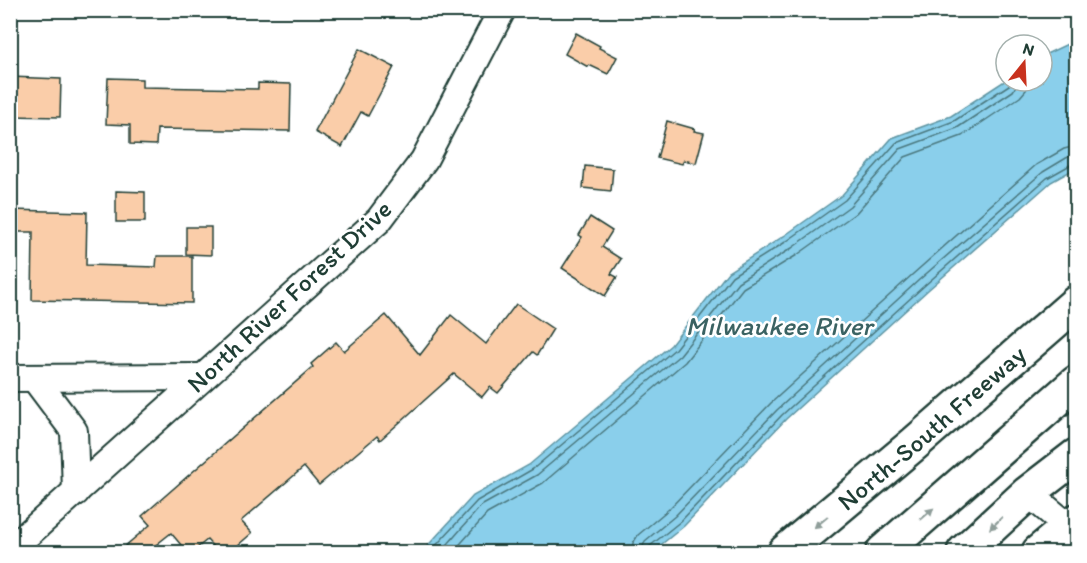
<svg xmlns="http://www.w3.org/2000/svg" width="1087" height="563" viewBox="0 0 1087 563" font-family="Itim,sans-serif">
  <style>
    .water { fill: #8acfeb; stroke: #5f95a2; stroke-width: 1.5 }
    .lines { fill: none; stroke-linecap: round; stroke-linejoin: round }
    .shore { stroke: #4a777d; stroke-width: 1.5 }
    .building { fill: #facda9; stroke: #1f3d34; stroke-width: 1.5 }
    .minor-casing { stroke: #1f3d34; stroke-width: 30 }
    .major-casing { stroke: #1f3d34; stroke-width: 38 }
    .highway-casing { stroke: #1f3d34; stroke-width: 38 }
    .minor { stroke: #fff; stroke-width: 26 }
    .major { stroke: #fff; stroke-width: 33 }
    .highway { stroke: #fff; stroke-width: 33 }
    .oneway { fill: #8f9e9a }
    .labels { text-anchor: middle; stroke-width: 5; stroke-linejoin: round; paint-order: stroke }
    .street-label { font-size: 26px; fill: #1f3d34; stroke: #fff }
    .water-label { font-size: 27px; font-style: italic; fill: #3a6262; stroke: #fff }
  </style>
  <rect width="100%" height="100%" fill="#fff"/>
  <filter id="ink" filterUnits="userSpaceOnUse"><feTurbulence type="fractalNoise" baseFrequency=".0167" numOctaves="2"/><feDisplacementMap in="SourceGraphic" scale="12" xChannelSelector="R" yChannelSelector="G"/><feConvolveMatrix kernelMatrix="1 2 1 2 8 2 1 2 1" color-interpolation-filters="sRGB"/></filter>
  <g filter="url(#ink)">
    <!-- water -->
    <path class="water" d="M1076,40v128l-25,14 -123,108 -142,129 -102,107 -32,26h-230l51,-56 56,-31 142,-120 57,-73 56,-36 58,-41 50,-57 59,-22 55,-36 36,1v-25z"/>
    <g class="lines">
      <!-- shore -->
      <g class="shore">
        <path d="M430,552l47,-51 56,-32 142,-120 57,-73 55,-35 58,-41 51,-57 58,-22 55,-36 3,-4"/>
        <path d="M441,552l40,-46 56,-31 143,-120 58,-73 54,-34 58,-42 50,-57 57,-21 56,-37 6,-10"/>
        <path d="M453,552l34,-38 56,-31 142,-121 58,-74 54,-33 59,-42 49,-56 57,-21 58,-39 6,-7 2,-9"/>
        <path d="M632,552l1,-9 5,-8 31,-26 102,-106 142,-129 123,-109 28,-16 12,-3"/>
        <path d="M641,552l4,-11 30,-25 102,-106 142,-130 124,-108 25,-15 8,-2"/>
        <path d="M648,552l2,-6 31,-25 101,-106 142,-129 123,-108 25,-14 4,-1"/>
      </g>
    </g>
    <!-- building -->
    <g class="building">
      <path d="M576,33l24,13 -1,2 18,9 -9,17 -19,-9 -1,2 -23,-13z"/>
      <path d="M359,49l35,18 -26,49 -7,-4 -19,35 -27,-15z"/>
      <path d="M10,77l51,2 -1,38 -50,-1z"/>
      <path d="M108,78l34,1v8l116,2v-6l33,1 -1,47 -133,-2 -1,16 -26,-1v-19l-24,-1z"/>
      <path d="M667,121l28,8 -1,2 10,2 -8,30 -12,-3 -2,4 -25,-6z"/>
      <path d="M585,166l28,3 -2,22 -28,-3z"/>
      <path d="M116,191l29,1v30h-29z"/>
      <path d="M10,210l77,2 -1,53 70,2 1,-11h35v47l-160,-3 1,-68h-23z"/>
      <path d="M590,217l22,14 -10,16 19,12 -10,15 6,3 -12,19 -43,-28 20,-31 -3,-2z"/>
      <path d="M186,227h25v28l-25,-1z"/>
      <path d="M516,304l37,25 -16,26 -4,-3 -35,41 -8,-6 -8,10 -28,-23 -74,66 -3,-4 -58,49 -15,-18 -63,54 11,12 -22,19h-12l-11,-12 -15,12h-5l-16,-19 -24,19h-29l32,-27 -8,-9 171,-149 -2,-3 25,-22 8,9 42,-36 34,40 31,-40 35,29z"/>
    </g>
    <g class="lines">
      <defs>
        <g id="minor">
          <path d="M10,378l193,-1"/>
          <path d="M35,379l39,52 2,61"/>
          <path d="M1028,493l48,40"/>
          <path d="M10,550l369,-330 45,-60 78,-150"/>
        </g>
        <g id="major">
          <path d="M964,552l64,-59 48,-37"/>
          <path d="M1039,552l37,-31"/>
        </g>
        <g id="highway">
          <path id="s1" d="M785,552l129,-108 162,-141"/>
          <path d="M883,552l193,-169"/>
        </g>
      </defs>
      <!-- minor casing -->
      <use href="#minor" class="minor-casing"/>
      <!-- major casing -->
      <use href="#major" class="major-casing"/>
      <!-- highway casing -->
      <use href="#highway" class="highway-casing"/>
      <!-- minor -->
      <use href="#minor" class="minor"/>
      <!-- major -->
      <use href="#major" class="major"/>
      <!-- highway -->
      <use href="#highway" class="highway"/>
    </g>
    <!-- one-way arrows -->
    <defs><path id="oneway-solid" d="M-6-.8H1V-3.2L6.5 0L1 3.2V.8H-6Z" transform="scale(1.5)"/></defs>
    <g class="oneway">
      <use href="#oneway-solid" transform="translate(927 514) rotate(-41)"/>
      <use href="#oneway-solid" transform="translate(821 522) rotate(140)"/>
      <use href="#oneway-solid" transform="translate(996 523) rotate(137)"/>
    </g>
  </g>
  <g class="labels">
    <!-- street labels -->
    <g class="street-label">
      <text transform="translate(289 296) rotate(-43)" y="9">North River Forest Drive</text>
      <text dy="9" stroke="none"><textPath href="#s1" startOffset="192">North-South Freeway</textPath></text>
    </g>
    <!-- water labels -->
    <g class="water-label">
      <text x="779" y="335">Milwaukee River</text>
    </g>
  </g>
  <!-- margin -->
  <rect width="1087" height="563" fill="none" stroke="#fff" stroke-width="36"/>
  <rect x="18" y="18" width="1051" height="527" fill="none" stroke="#1f3d34" stroke-width="2" filter="url(#ink)"/>
  <!-- north arrow -->
  <g transform="translate(1024 63) rotate(18)"><circle r="28" fill="#ffffff" stroke="#a5b1ae" stroke-width="1.5"/>
  <path d="M0-4.5L10 22L0 15L-10 22Z" fill="#c8321e"/>
  <text y="-9" font-size="16" font-weight="bold" text-anchor="middle" fill="#1f3d34">N</text>
  </g>
</svg>
